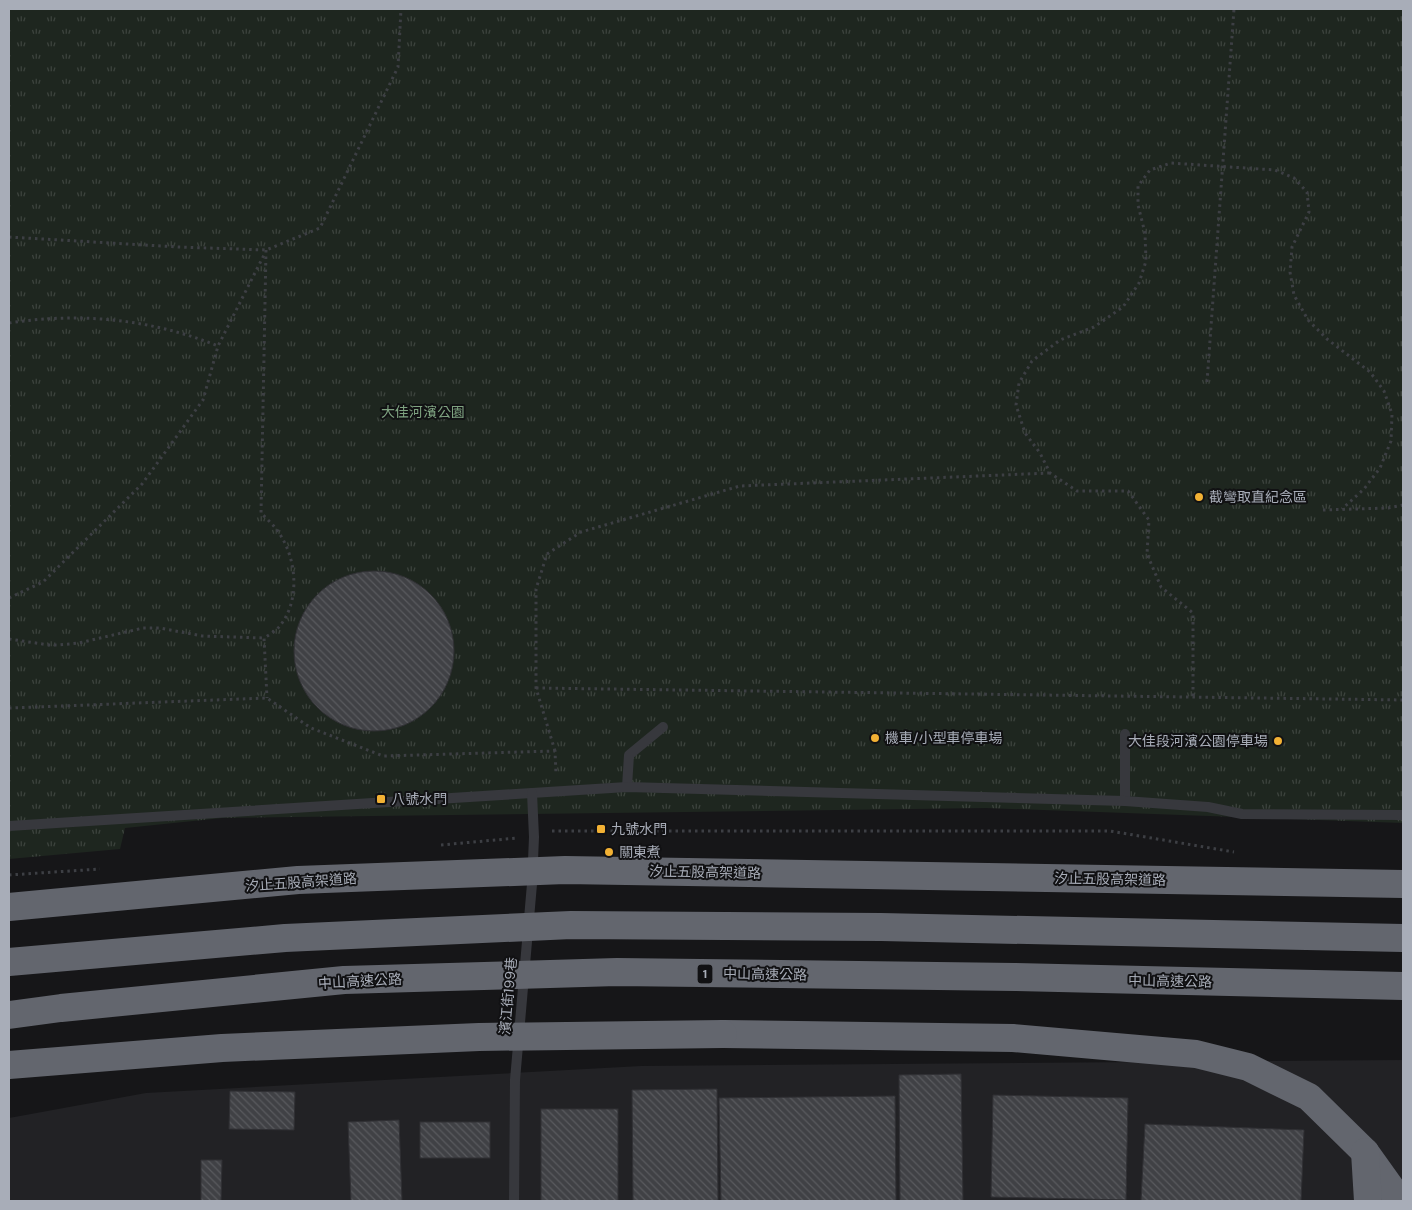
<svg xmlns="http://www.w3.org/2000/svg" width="1412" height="1210" viewBox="0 0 1412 1210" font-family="'DM Sans','Noto Sans TC',sans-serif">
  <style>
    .built { fill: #222225 }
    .park { fill: url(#park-tufts) }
    .building { fill: url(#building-back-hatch); stroke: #303034 }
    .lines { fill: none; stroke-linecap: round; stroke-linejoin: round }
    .path { stroke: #3d3f44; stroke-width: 3; stroke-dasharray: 2.5 4; stroke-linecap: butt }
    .service { stroke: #37383d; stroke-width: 10 }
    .motorway { stroke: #63666e; stroke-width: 28 }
    .motorway-bridge { stroke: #63666e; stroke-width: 28 }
    .poi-dot { fill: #f2b134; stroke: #111113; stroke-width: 2 }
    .labels { text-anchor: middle; stroke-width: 4; stroke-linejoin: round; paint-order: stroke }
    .shield { fill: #111113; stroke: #7b7e86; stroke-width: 1 }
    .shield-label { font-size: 12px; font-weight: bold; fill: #a8adb8 }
    .park-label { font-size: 14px; fill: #7fa381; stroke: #111113 }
    .poi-label { font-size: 14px; fill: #a8adb8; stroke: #111113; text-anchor: start }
    .street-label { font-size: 14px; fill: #a8adb8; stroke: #111113 }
  </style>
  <defs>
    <pattern id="park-tufts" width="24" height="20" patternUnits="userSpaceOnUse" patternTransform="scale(1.25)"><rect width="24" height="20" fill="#1e261f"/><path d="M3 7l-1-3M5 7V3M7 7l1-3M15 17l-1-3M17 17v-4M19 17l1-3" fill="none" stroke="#3c433d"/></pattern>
    <pattern id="building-back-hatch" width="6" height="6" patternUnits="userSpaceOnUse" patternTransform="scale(1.25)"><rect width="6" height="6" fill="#404145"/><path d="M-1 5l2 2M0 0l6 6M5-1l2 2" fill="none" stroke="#595a5e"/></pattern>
  </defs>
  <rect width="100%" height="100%" fill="#161618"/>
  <!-- built -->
  <path class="built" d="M1403,1060v141h-1394v-83l137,-25 495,-27z"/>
  <!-- park -->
  <path class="park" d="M9,9h1394v814l-417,-15 -764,10 -97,10 -5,21 -111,10z"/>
  <!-- building -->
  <g class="building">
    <circle cx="374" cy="651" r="80"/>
    <path d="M961,1074l2,127h-63l-1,-126z"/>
    <path d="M717,1089l1,112h-85l-1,-111z"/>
    <path d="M230,1091l65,1 -1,38 -65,-1z"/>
    <path d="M993,1095l135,3 -2,102 -135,-3z"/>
    <path d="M895,1096l1,105h-175l-2,-103z"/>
    <rect x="541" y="1109" width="77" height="92"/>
    <path d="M399,1120l3,81h-51l-3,-79z"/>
    <rect x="420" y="1122" width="70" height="36"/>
    <path d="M1145,1124l159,6 -3,71h-160z"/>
    <path d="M201,1160h21l-1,41h-20z"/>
  </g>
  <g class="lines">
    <!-- path -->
    <g class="path">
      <path d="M9,237l169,10 88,3 54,-22 78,-161 3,-58"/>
      <path d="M266,250l-5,263c7,7 15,14 20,23 16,26 19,66 -2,91 -4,4 -10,8 -15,11l3,60"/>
      <path d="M9,323c71,-11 142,-4 209,23"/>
      <path d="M1207,382l27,-373"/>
      <path d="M1323,510l65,-2 15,-3"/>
      <path d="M9,598l34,-16 99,-98 61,-84 15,-54 47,-93"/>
      <path d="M9,639l40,6h10l20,-2 64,-15h17l42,8 62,2"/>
      <path d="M536,688l867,12"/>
      <path d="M1193,696v-83l-32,-26 -14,-33 2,-34 -21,-29h-51l-27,-18 -10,-20 -15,-20 -9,-28 3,-22 13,-22 28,-21 34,-13 29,-20 16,-24 7,-22 -1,-28 -7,-28v-19l12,-16 21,-7 104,7 19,8 13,14 2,20 -17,35 -2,25 4,23 14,25 19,19 43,33 14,19 8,23 -1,27 -11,27 -16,21 -22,20"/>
      <path d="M9,708l258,-10 44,30 72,28 172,-5 1,23"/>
      <path d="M555,751l-19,-63v-99l11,-35 34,-22 159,-46 310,-13"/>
      <path d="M552,831h558l124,21"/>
      <path d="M441,845l76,-7"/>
      <path d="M9,875l91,-6"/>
    </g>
    <!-- service -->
    <g class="service">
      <path d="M1125,734v67"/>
      <path d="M627,787l2,-32 34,-28"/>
      <path d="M9,826l618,-39 498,14 83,6 34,7 161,1"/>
      <path d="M514,1201l1,-121 17,-196 2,-47 -2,-44"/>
    </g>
    <!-- motorway -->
    <g class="motorway">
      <path d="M723,1034l290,4 183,16 52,13 61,30 56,55 35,49"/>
      <path d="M1365,1152l3,49"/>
    </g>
    <!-- motorway-bridge -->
    <g class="motorway-bridge">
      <path d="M9,907l289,-27 267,-10 838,14"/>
      <path d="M9,962l276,-24 286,-13 310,2 522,11"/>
      <path d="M9,1015l52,-7 283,-28 273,-8 398,5 388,9"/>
      <path d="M9,1065l213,-17 257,-11 244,-3"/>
    </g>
  </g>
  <!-- markers -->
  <g class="poi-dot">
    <circle cx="1199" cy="497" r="5"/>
    <circle cx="875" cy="738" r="5"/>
    <circle cx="1278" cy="741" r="5"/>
    <rect x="376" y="794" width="10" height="10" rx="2.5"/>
    <rect x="596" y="824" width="10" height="10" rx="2.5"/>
    <circle cx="609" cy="852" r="5"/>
  </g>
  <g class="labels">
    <!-- shield labels -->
    <rect class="shield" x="697.5" y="964.5" width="15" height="19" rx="4"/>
    <g class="shield-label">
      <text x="705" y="978">1</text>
    </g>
    <!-- park labels -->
    <g class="park-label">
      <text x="423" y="417">大佳河濱公園</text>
    </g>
    <!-- poi labels -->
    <g class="poi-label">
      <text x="1209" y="502">截彎取直紀念區</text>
      <text x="885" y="743">機車/小型車停車場</text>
      <text x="1268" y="746" text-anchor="end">大佳段河濱公園停車場</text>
      <text x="391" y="804">八號水門</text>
      <text x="611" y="834">九號水門</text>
      <text x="619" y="857">關東煮</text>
    </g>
    <!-- street labels -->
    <g class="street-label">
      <text transform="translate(705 872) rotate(1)" y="5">汐止五股高架道路</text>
      <text transform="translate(1110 879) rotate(1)" y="5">汐止五股高架道路</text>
      <text transform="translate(301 882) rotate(-4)" y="5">汐止五股高架道路</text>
      <text transform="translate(765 974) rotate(1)" y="5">中山高速公路</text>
      <text transform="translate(360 981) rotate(-3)" y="5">中山高速公路</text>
      <text transform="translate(1170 981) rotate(1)" y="5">中山高速公路</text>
      <text transform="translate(508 996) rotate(-85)" y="5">濱江街199巷</text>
    </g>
  </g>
  <!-- border -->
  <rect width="1412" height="1210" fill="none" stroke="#a8adb8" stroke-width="20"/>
</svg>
